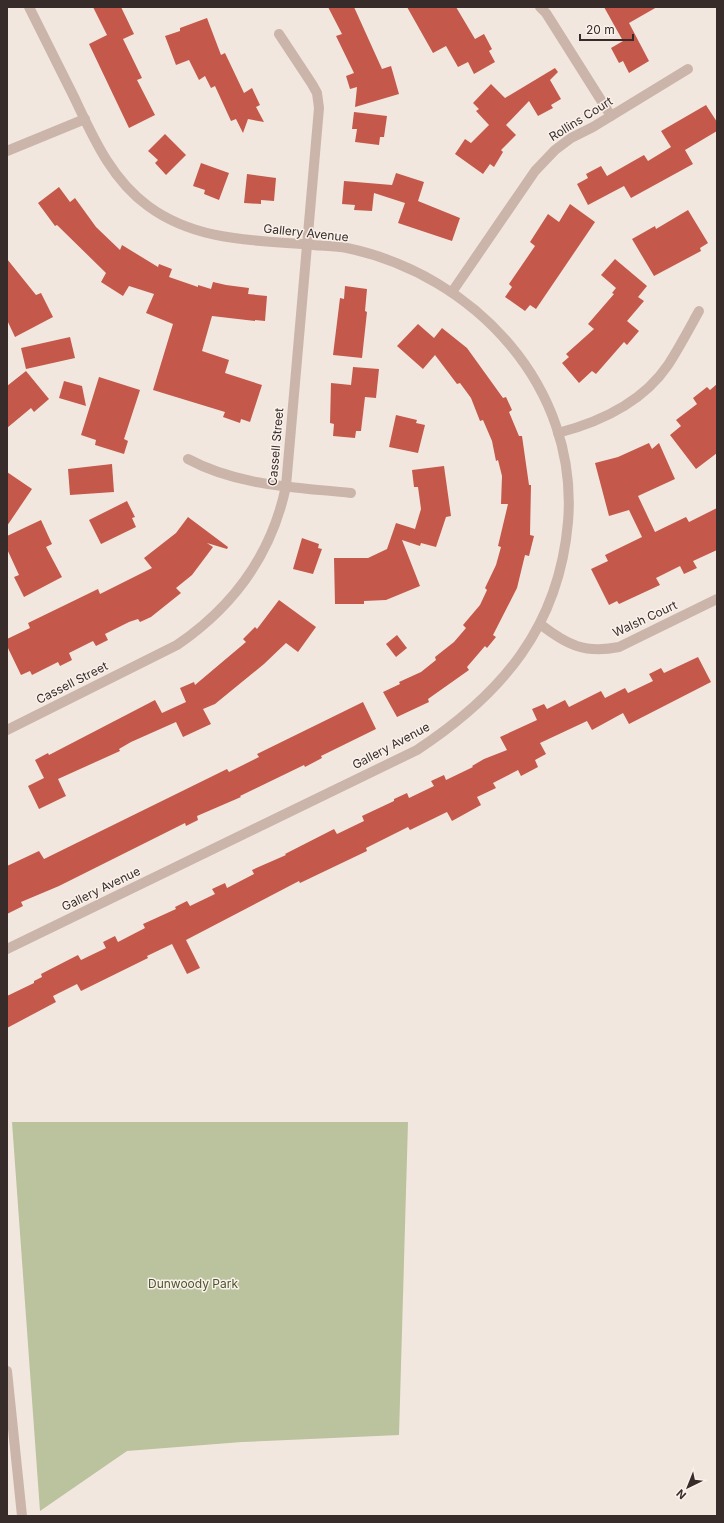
<svg xmlns="http://www.w3.org/2000/svg" width="724" height="1523" viewBox="0 0 724 1523" font-family="Inter,sans-serif">
  <style>
    .green { fill: #bac29e }
    .building { fill: #c4594b }
    .lines { fill: none; stroke-linecap: round; stroke-linejoin: round }
    .street { stroke: #cbb5aa; stroke-width: 10 }
    .labels { text-anchor: middle; stroke-width: 3; stroke-linejoin: round; paint-order: stroke }
    .street-label { font-size: 12px; fill: #382c2a; stroke: #faf1eb }
    .park-label { font-size: 12px; fill: #4c562e; stroke: #faf1eb }
  </style>
  <rect width="100%" height="100%" fill="#f2e7de"/>
  <!-- green -->
  <path class="green" d="M12,1122h396l-9,313 -157,7 -115,9 -87,60z"/>
  <!-- building -->
  <g class="building">
    <path d="M93,7h28l13,27 -11,5 19,39 -5,2 18,35 -26,13 -40,-84 18,-9z"/>
    <path d="M328,7h26l28,62 9,-3 8,28 -44,13 2,-20 -7,2 -4,-13 8,-3 -18,-37 6,-2z"/>
    <path d="M407,7h49l19,32 9,-5 8,15 -3,2 6,11 -21,12 -6,-12 -10,5 -12,-21 -13,7z"/>
    <path d="M604,7h53l-28,16 20,38 -20,12 -6,-12 -4,2 -8,-15 12,-7z"/>
    <path d="M207,18l14,37 4,-2 19,40 8,-5 8,17 -4,2 8,15 -16,-3 -5,14 -7,-14 -5,2 -16,-35 -4,2 -6,-12 -6,4 -10,-20 -13,5 -11,-29 15,-5v-3z"/>
    <path d="M555,68l3,4 -8,8 11,19 -10,6 2,3 -15,8 -9,-15 -23,24 10,10 -15,15 2,2 -9,15 -4,-3 -7,10 -28,-20 10,-15 6,4 18,-18 -13,-14 3,-2 -6,-6 18,-19 14,14z"/>
    <path d="M706,105l11,17v9l-32,19 8,14 -62,34 -7,-12 -36,19 -11,-21 11,-6 -2,-4 15,-8 6,10 37,-21 4,6 23,-14 -10,-16z"/>
    <path d="M354,112l33,4 -3,21h-4l-1,8 -24,-3 2,-13h-5z"/>
    <path d="M165,134l21,21 -20,20 -11,-12 3,-3 -10,-9z"/>
    <path d="M201,163l28,10 -10,27 -15,-6 1,-4 -12,-4z"/>
    <path d="M396,173l28,9 -6,19 42,17 -8,23 -54,-18 7,-20 -31,-10 -2,18 -18,-1 1,-5 -13,-1 2,-23 48,4z"/>
    <path d="M247,174l29,4 -2,23 -13,-1v4l-17,-1z"/>
    <path d="M59,187l11,15 5,-4 21,29 24,23 2,-5 36,22 1,-3 13,5 -3,8 29,10v-2l13,4 2,-7 13,3 23,3 -1,6 19,2 -2,25 -10,-1v1l-43,-5 -10,35 27,9 -4,13 37,12 -12,37 -9,-3 -1,4 -17,-6 2,-5 -72,-22 20,-66 -27,-11 8,-19 -25,-8 -6,10 -22,-14 5,-9 -49,-48 -2,1 -17,-23z"/>
    <path d="M570,204l25,18 -59,87 -6,-4 -5,6 -20,-14 7,-10 -3,-3 26,-38 -5,-4 18,-28 11,8z"/>
    <path d="M688,210l20,33 -8,5 1,3 -47,25 -22,-37 23,-13 1,3z"/>
    <path d="M7,259l29,36 5,-2 12,24 -38,20 -8,-17z"/>
    <path d="M615,259l32,27 -9,11 6,4 -17,20 12,10 -12,14 -3,-3 -28,32 -4,-3 -13,12 -17,-20 7,-6 -3,-3 28,-25 -6,-5 26,-30 -2,-1 4,-5 -15,-13z"/>
    <path d="M345,286l22,3 -2,22 2,1 -5,46 -29,-3 7,-57 4,1z"/>
    <path d="M418,324l16,14 8,-10 25,20 36,50 3,-1 6,13 -3,2 10,24h3l7,49h2l-1,50 4,1 -5,20 -4,-1 -8,33 -24,47 3,2 -9,11 -2,-2 -18,21 2,3 -41,29 1,3 -32,15 -14,-25 17,-8 -1,-2 22,-10 15,-12 -1,-3 19,-15 12,-14 -3,-3 17,-20 7,-15 -2,-2 11,-23 5,-18 -3,-1 10,-42h-7l1,-28 -4,-16 -2,1 -4,-20 -9,-21 -3,1 -9,-23 -11,-15 -3,1 -22,-29 -12,14 -26,-23z"/>
    <path d="M70,337l5,21 -49,11 -5,-21z"/>
    <path d="M353,367l26,2 -3,29 -11,-1 -4,34h-5l-1,7 -22,-2 1,-12 -4,-1 1,-40 20,2z"/>
    <path d="M26,371l23,28 -15,13 -3,-4 -24,20v-42z"/>
    <path d="M99,377l41,13 -16,49 4,2 -4,13 -29,-9 1,-5 -15,-5z"/>
    <path d="M64,381l18,5 4,20 -27,-8z"/>
    <path d="M717,384v69l-21,16 -26,-34 11,-9 -5,-6 21,-16 -4,-6 14,-11 3,3z"/>
    <path d="M396,415l21,5 -1,3 9,2 -7,28 -29,-6z"/>
    <path d="M649,443l3,6 7,-6 16,36 -37,17 17,36 31,-15 3,5 28,-14v42l-24,11 4,7 -13,6 -4,-8 -24,12 4,7 -41,19 -2,-3 -8,4 -18,-36 17,-8 -3,-6 37,-18 -13,-27 -20,6 -14,-53 23,-6z"/>
    <path d="M112,464l2,28 -44,3 -2,-26z"/>
    <path d="M444,466l7,50 -5,1 -10,30 -15,-4 -1,3 -18,-6 18,46 -34,14 -22,1v3h-29l-1,-46h34l19,-9 9,-26 19,6 6,-20 -3,-22h-4l-2,-17z"/>
    <path d="M7,472l25,17 -25,37z"/>
    <path d="M127,501l8,16 -3,1 4,9 -35,17 -12,-24z"/>
    <path d="M188,517l40,30 -1,2 -20,-6 6,4 -21,28 -16,13 5,5 -30,24 -11,5 -2,-3 -9,3 -24,12 3,6 -12,6 -3,-5 -24,12 3,7 -12,6 -2,-4 -26,13 -2,-4 -9,4 -14,-29v-7l23,-11 -2,-5 70,-34 2,5 52,-26 -8,-10 32,-25z"/>
    <path d="M41,520l11,24 -6,3 16,30 -38,20 -10,-20 5,-2 -12,-26v-13z"/>
    <path d="M302,538l17,6 -1,4 4,1 -9,25 -20,-5z"/>
    <path d="M279,600l37,27 -18,25 -12,-9 -22,21 -49,40 -12,5 8,15 -28,13 -7,-15 -45,20 -12,7 1,2 -62,28 8,17 -27,13 -11,-23 16,-8 -9,-18 13,-7 1,2 106,-55 7,13 24,-11 -6,-14 14,-6 1,3 51,-43 -3,-3 12,-12 2,2z"/>
    <path d="M397,635l10,13 -11,9 -10,-13z"/>
    <path d="M698,657l13,25 -82,42 -6,-11 -31,17 -5,-9 -47,22 6,11 -11,6 3,7 -17,9 -3,-6 -25,13 3,5 -19,9 4,8 -29,16 -5,-9 -37,18 -2,-3 -42,21 1,3 -67,32 -1,-2 -113,59 14,28 -13,6 -15,-30 -25,12 1,2 -67,33 -4,-7 -24,12 3,6 -49,26v-32l27,-13v-2l8,-4 -1,-3 37,-19 3,5 25,-12 -3,-6 12,-6 3,6 27,-14 -2,-4 33,-15 -1,-2 12,-6 3,5 25,-12 -3,-5 13,-6 2,5 27,-14 -2,-4 34,-15 -1,-1 49,-25 3,5 27,-13 -2,-5 32,-15v-2l13,-6 2,5 25,-12 -3,-5 13,-6 2,5 27,-13 -1,-1 12,-7 23,-9 -7,-13 37,-17 -5,-11 12,-5 3,5 18,-9 4,7 32,-16 4,7 20,-10 3,5 25,-12 -4,-7 12,-6 3,5z"/>
    <path d="M363,702l13,27 -55,27 1,2 -17,9 -1,-2 -64,31 1,1 -44,19 1,4 -12,6 -1,-3 -126,63 -38,16 2,4 -16,8v-48l32,-15 5,8 183,-90 2,3 30,-15 -2,-3z"/>
  </g>
  <g class="lines">
    <!-- street -->
    <g class="street">
      <path d="M540,7l6,6 65,103"/>
      <path d="M7,151l78,-32"/>
      <path d="M452,292l83,-121 20,-21 16,-12 22,-11 95,-58"/>
      <path d="M558,433c42,-11 85,-31 110,-68 11,-17 21,-36 31,-54"/>
      <path d="M188,459c50,27 107,28 163,34"/>
      <path d="M540,624c27,21 45,30 79,23l98,-48"/>
      <path d="M7,730l170,-85c57,-39 95,-91 109,-159l33,-378 -2,-15 -5,-9 -33,-50"/>
      <path d="M7,949l410,-199c85,-56 142,-123 151,-228 11,-135 -93,-247 -221,-274 -11,-2 -23,-2 -34,-3 -58,-5 -116,-3 -165,-39 -37,-27 -55,-69 -74,-109 -15,-30 -30,-60 -45,-90"/>
      <path d="M7,1371l15,145"/>
    </g>
  </g>
  <g class="labels">
    <!-- street labels -->
    <g class="street-label">
      <text transform="translate(581 119) rotate(-32)" y="4">Rollins Court</text>
      <text transform="translate(306 233) rotate(6)" y="4">Gallery Avenue</text>
      <text transform="translate(276 447) rotate(-85)" y="4">Cassell Street</text>
      <text transform="translate(645 619) rotate(-25)" y="4">Walsh Court</text>
      <text transform="translate(72 683) rotate(-27)" y="4">Cassell Street</text>
      <text transform="translate(391 746) rotate(-28)" y="4">Gallery Avenue</text>
      <text transform="translate(101 889) rotate(-26)" y="4">Gallery Avenue</text>
    </g>
    <!-- park labels -->
    <g class="park-label">
      <text x="193" y="1288">Dunwoody Park</text>
    </g>
  </g>
  <!-- border -->
  <rect width="724" height="1523" fill="none" stroke="#382c2a" stroke-width="16"/>
  <!-- north arrow -->
  <g transform="translate(688 1487) rotate(223)" stroke="#faf1eb" stroke-width="3" paint-order="stroke">
  <path d="M0-3L7 15L0 10L-7 15Z" fill="#382c2a"/>
  <text y="-6" font-size="11" font-weight="bold" text-anchor="middle" fill="#382c2a">N</text>
  </g>
  <!-- scale -->
  <path d="M580 34v6h53v-6" fill="none" stroke="#382c2a" stroke-width="2"/>
  <text x="586" y="34" font-size="12" fill="#382c2a" stroke="#faf1eb" stroke-width="3" paint-order="stroke">20 m</text>
</svg>
